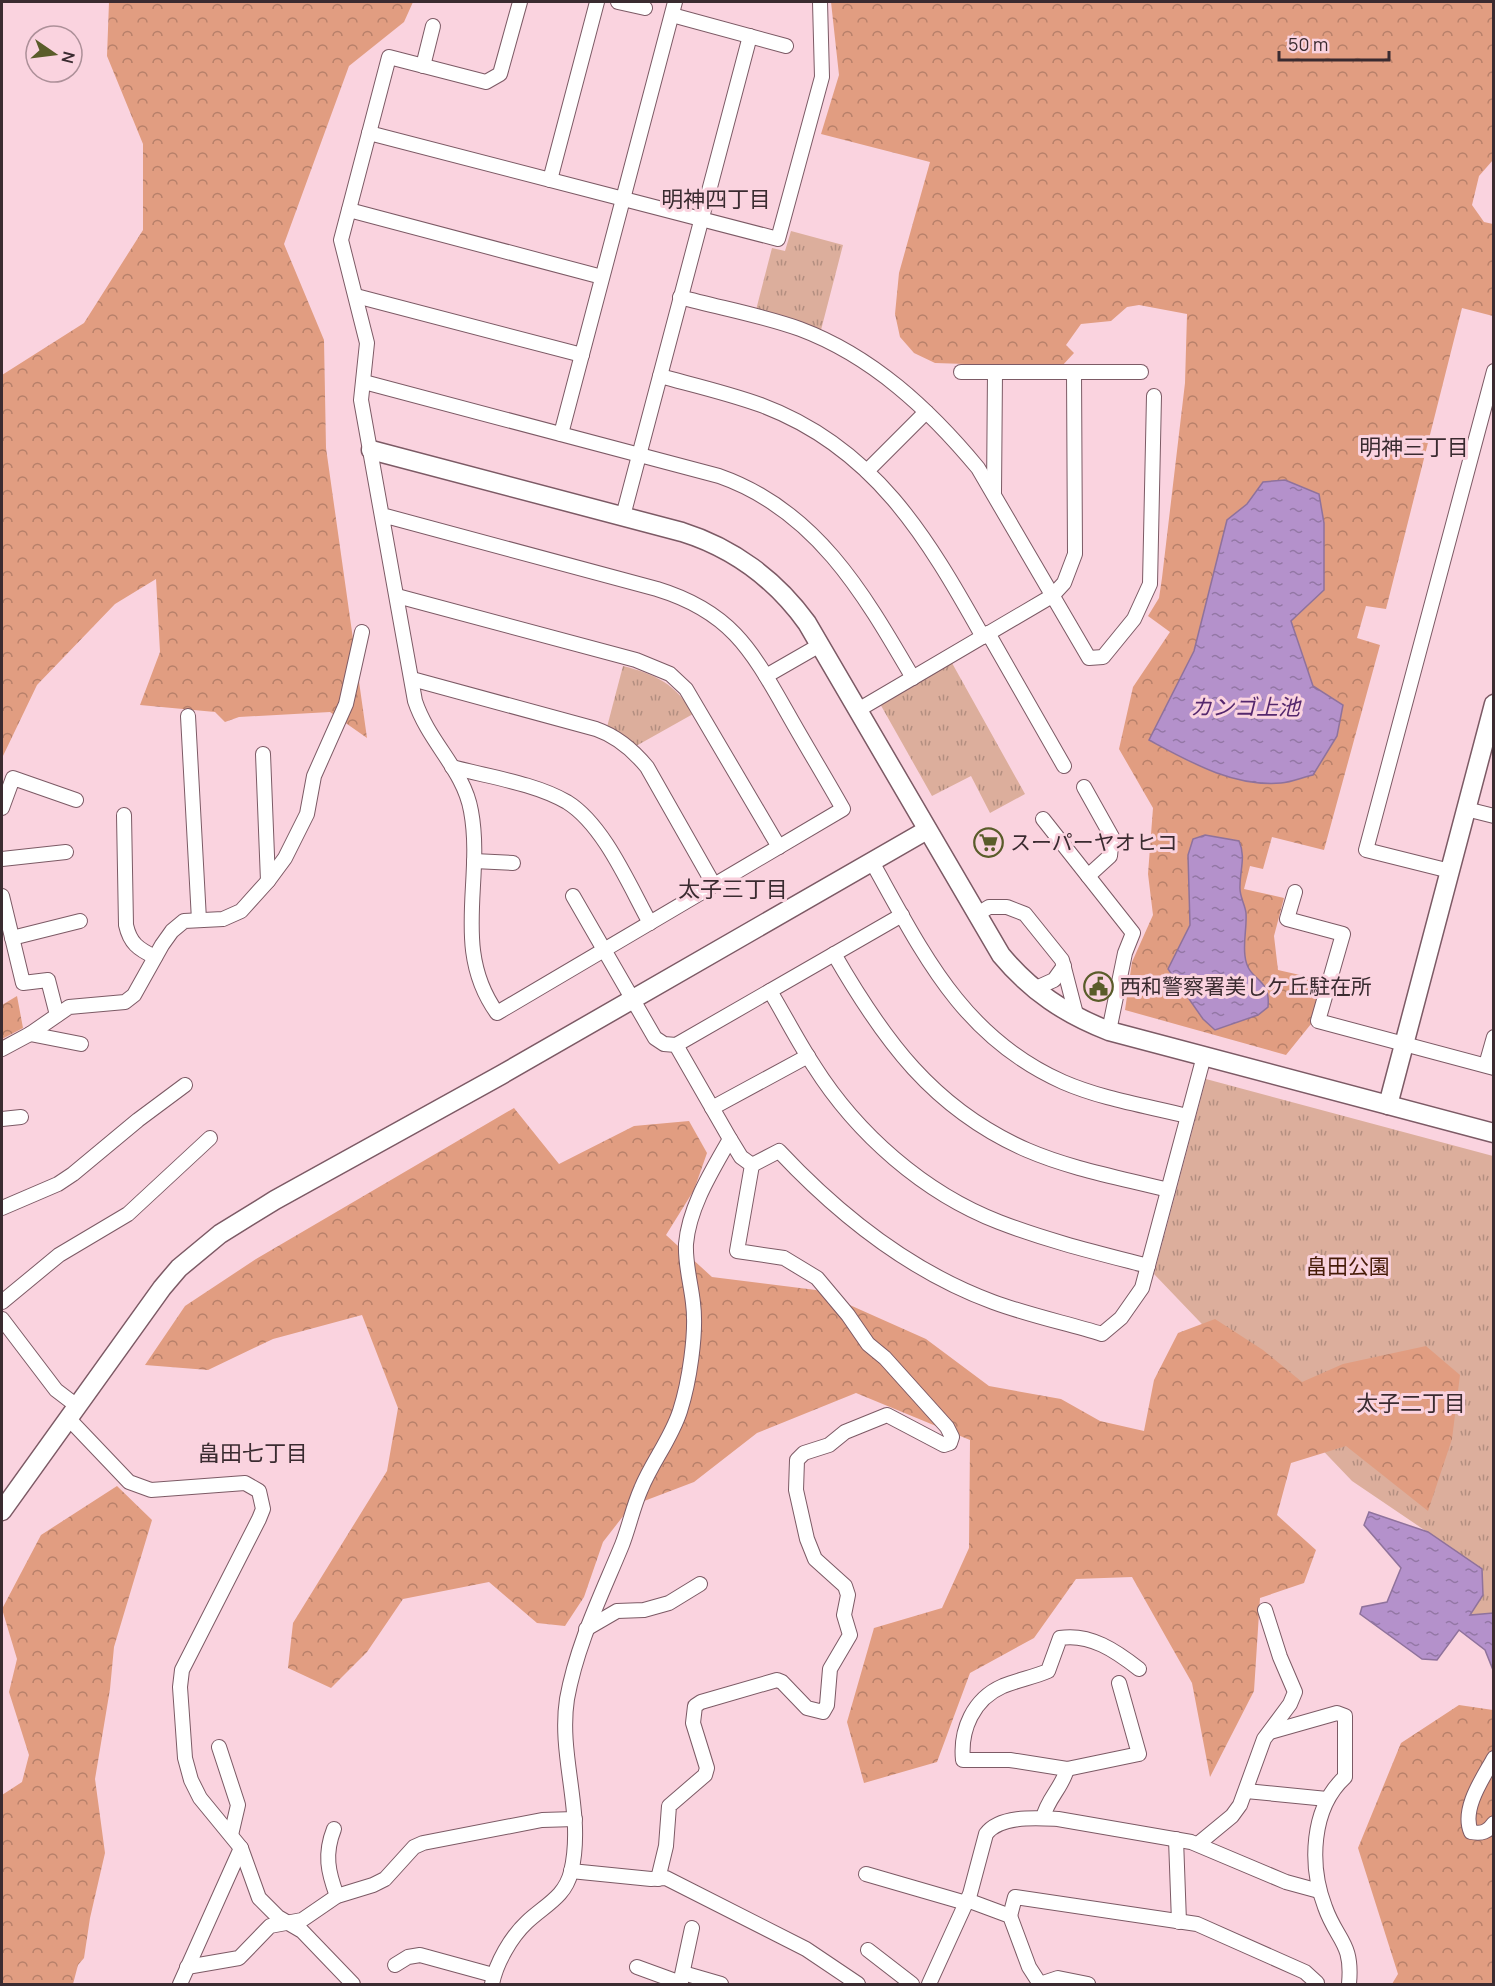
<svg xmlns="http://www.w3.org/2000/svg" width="1495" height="1986" viewBox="0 0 1495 1986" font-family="Manrope,'Noto Sans JP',sans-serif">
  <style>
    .grass { fill: url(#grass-tufts) }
    .forest { fill: url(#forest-crowns) }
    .water { fill: url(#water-ripples); stroke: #8f729c; stroke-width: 1.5 }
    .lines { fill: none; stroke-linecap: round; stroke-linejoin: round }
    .street-casing { stroke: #7c5a65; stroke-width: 16 }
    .secondary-casing { stroke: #7c5a65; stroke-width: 21 }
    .street { stroke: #fff; stroke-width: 14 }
    .secondary { stroke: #fff; stroke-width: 18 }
    .labels { text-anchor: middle; stroke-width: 6; stroke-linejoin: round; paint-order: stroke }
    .poi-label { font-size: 21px; fill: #3a2b30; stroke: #fad3df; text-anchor: start }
    .park-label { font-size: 21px; fill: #461b07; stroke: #fad3df }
    .neighbourhood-label { font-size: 22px; fill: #3a2b30; stroke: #fad3df }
    .water-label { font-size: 22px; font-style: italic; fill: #54276d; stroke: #fad3df }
  </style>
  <defs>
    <pattern id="grass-tufts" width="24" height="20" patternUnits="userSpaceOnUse" patternTransform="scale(1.5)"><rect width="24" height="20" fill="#dcae9c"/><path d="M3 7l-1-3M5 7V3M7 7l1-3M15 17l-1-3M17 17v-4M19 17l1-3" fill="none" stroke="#b38e80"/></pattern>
    <pattern id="forest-crowns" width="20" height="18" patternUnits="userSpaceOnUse" patternTransform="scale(1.5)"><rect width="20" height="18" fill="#e19d81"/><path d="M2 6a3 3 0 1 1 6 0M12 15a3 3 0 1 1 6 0" fill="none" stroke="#b7806a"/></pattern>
    <pattern id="water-ripples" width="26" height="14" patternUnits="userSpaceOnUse" patternTransform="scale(1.5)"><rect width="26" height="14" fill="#b491cb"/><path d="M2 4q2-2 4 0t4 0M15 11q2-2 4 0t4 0" fill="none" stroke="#9377a5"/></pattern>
  </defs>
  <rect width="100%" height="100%" fill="#fad3df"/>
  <!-- grass -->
  <g class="grass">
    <path d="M791,231l52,14 -22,85 -30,-12 -35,-8 16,-62 13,3z"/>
    <path d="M952,663l73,131 -35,19 -19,-37 -39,20 -53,-94z"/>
    <path d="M623,666c32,8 53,18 70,48l-57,32 -29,-19z"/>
    <path d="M1206,1079l287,77v457l-24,2 13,-46 -130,-88 -198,-207z"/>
  </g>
  <!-- forest -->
  <g class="forest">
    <path d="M109,2h304l-9,20 -55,44 -65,178 40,96 2,108 41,290 -37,-26 -91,5 -14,5 -10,-10 -75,-7 20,-53 -4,-73 -41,25 -78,81 -35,73v-383l82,-52 59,-93v-86l-36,-88z"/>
    <path d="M831,2h662v158l-14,16 -7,29 12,17 9,2v92l-31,-8 -76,301 -20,-3 -9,32 23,7 -56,205 -52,-13 -9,32 -13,-3 -6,23 40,9 -10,38 4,34 44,10 -11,44 -25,31 -161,-45 7,-48 21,-47 -5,-41 5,-66 -34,-59 14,-62 37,-55 -22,-16 11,-18 3,-20 23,-195 2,-69 -48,-9 -12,2 -16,14 -30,3 -15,21 8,8 -13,14 -126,-4 -21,-10 -14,-16 -5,-23 4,-41 31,-111 -109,-28 18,-59z"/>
    <path d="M17,996l6,32 -21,11v-34z"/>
    <path d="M514,1108l45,56 75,-38 55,-5 18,32 -13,37 -28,45 46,42 104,13 110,49 63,47 72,13 39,22 44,10 10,-51 24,-47 37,-14 48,31 39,32 41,-18 83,-18 34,29 -8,64 -24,72 -82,-65 -55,17 -14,52 39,35 -12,33 -44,15 -6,93 -44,86 -18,-94 -60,-106 -56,2 -42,59 -64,35 -33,89 -73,21 -17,-61 27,-94 68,-20 27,-60 1,-108 -114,-47 -99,40 -63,49 -63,24 -28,36 -19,55 -19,29 -28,-3 -48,-41 -86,17 -36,53 -36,36 -43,-20 5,-45 94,-152 11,-63 -36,-93 -89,24 -65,31 -63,-5 40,-59 71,-47z"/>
    <path d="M117,1486l35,34 -38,127 -4,42 -15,90 10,74 -15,65 -6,40 -6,7 -5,19h-71v-189l20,-13 7,-27 -20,-63 8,-33 -15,-50 39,-74z"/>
    <path d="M1459,1705l34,5v274h-101l6,-10 -40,-126 43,-105z"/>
  </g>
  <!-- water -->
  <g class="water">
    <path d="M1285,480l34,14 5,29v67l-33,31 22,65 30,19 -6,31 -24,39c-10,2 -21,7 -32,8 -48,4 -91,-21 -132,-43l45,-89 33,-131 20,-16 16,-22z"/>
    <path d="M1205,835l34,6c7,15 1,29 1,45 -1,10 5,18 6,27 1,14 -3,29 -1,43 3,27 26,19 23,51l-10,8 -43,15 -12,-11 -35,-50 22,-44 -2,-70 5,-16z"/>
    <path d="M1369,1512l59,20 54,37 1,26 -13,20 23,-2v57l-8,-20 -26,-20 -22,30 -15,-1 -62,-45 2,-7 25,-5 14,-34 -37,-43z"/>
  </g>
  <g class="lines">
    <defs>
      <g id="street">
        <path d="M618,2l27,6"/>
        <path d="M672,15l114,31"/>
        <path d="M423,66l10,-40"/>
        <path d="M369,133l409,106 44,-162 -2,-75"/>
        <path d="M550,180l47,-178"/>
        <path d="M349,210l253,67"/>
        <path d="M356,296l226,59"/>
        <path d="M680,297c40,11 81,18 120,32 72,27 129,80 178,139l111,190 14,-1 31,-38 16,-35 4,-188"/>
        <path d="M961,372h180"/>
        <path d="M660,376c33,9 68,17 101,29 113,42 166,132 222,232"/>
        <path d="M364,382l355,94c97,34 145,118 194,202"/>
        <path d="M561,434l114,-432"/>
        <path d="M867,471l59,-59"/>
        <path d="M994,493l1,-121"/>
        <path d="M382,515l275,74c75,23 95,62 131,125 18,32 37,63 55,95l-346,204c-46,-64 -13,-132 -26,-202 -7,-41 -42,-68 -56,-110l-54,-301 6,-57 -26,-103 48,-183 97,25 14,-8 20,-72"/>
        <path d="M623,516l127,-480"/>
        <path d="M397,596l239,64 34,14 16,15 93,158"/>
        <path d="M988,633l76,133"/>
        <path d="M766,676l54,-31"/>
        <path d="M412,679l184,50c20,7 37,21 51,38l67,118"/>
        <path d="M858,710l194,-114 12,-13 11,-29 -1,-182"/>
        <path d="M188,716l11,204"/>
        <path d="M263,754l5,127"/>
        <path d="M452,767c37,10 82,16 115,35 37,23 62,83 83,121"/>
        <path d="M1084,787l28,50 -2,19 -22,20"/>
        <path d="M2,808l11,-30 63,22"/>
        <path d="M1466,809l28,7"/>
        <path d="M124,815l2,110c4,18 12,24 29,32"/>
        <path d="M1043,819l90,114 -8,20 -16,78"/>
        <path d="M2,859l64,-7"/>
        <path d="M474,861l39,2"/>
        <path d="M872,862c51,91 90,175 191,220 39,17 84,24 124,34"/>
        <path d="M1450,871l-84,-21 128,-479"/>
        <path d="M1295,892l-8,27 56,15 -25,87 176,47"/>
        <path d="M2,896l21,87 25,-3 9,35"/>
        <path d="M976,915l13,-8h18l18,7 37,46 15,58"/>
        <path d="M12,938l68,-17"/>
        <path d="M834,954c49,85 99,155 193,196 44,19 94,28 141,40"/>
        <path d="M1034,989l20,-9 10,-14"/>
        <path d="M770,991c15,25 28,51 44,75 43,68 110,127 185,156 49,19 99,31 149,44"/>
        <path d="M30,1034l51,10"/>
        <path d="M676,1045l226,-130"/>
        <path d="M2,1049l28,-15 39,-27 56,-5 9,-7 28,-50 10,-14 12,-10 39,-2 18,-8 27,-30 17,-23 22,-44 7,-38 32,-72 16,-72"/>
        <path d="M1486,1065l8,-28"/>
        <path d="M712,1108l96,-52"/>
        <path d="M2,1119l19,-2"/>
        <path d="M752,1165l27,-14c60,64 130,120 214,151 35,13 73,21 109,32l19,-16 21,-30 62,-232"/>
        <path d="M2,1208l56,-24 15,-10 65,-54 47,-35"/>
        <path d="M2,1302l57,-47 69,-41 82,-76"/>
        <path d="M2,1319l54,71 21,16"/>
        <path d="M68,1418l61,64 22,8 94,-7 14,8 4,18 -4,10 -77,151 -2,17 5,71 6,22 9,18 41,50 18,50 19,19 24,14 51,53"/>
        <path d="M586,1629l31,-18 27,-1 25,-7 31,-19"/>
        <path d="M1119,1683l20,71 -72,15 -57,-9h-47c-3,-30 10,-61 40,-74 15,-6 31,-9 45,-15l12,-33c30,-5 56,13 79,31"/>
        <path d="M1270,1732l67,-19 8,3v61c-34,31 -36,88 -20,130 12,34 28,35 24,77"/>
        <path d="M219,1747l19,58 -7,30"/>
        <path d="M1494,1758c-11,20 -33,51 -23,74 11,2 17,0 23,-9"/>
        <path d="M1246,1791l81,8"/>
        <path d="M1043,1818c4,-19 19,-30 24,-49"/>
        <path d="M334,1829c-10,25 -6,43 3,67"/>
        <path d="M1176,1839l3,83"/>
        <path d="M1198,1844l34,-28 8,-11 24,-66 26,-35 5,-12 -15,-35 -15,-47"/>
        <path d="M571,1871l80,8 15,-1 140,71 52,35"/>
        <path d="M866,1874l100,29"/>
        <path d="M658,1879l8,-33 3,-40 36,-31 2,-7 -14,-45 2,-17 6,-4 76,-22 5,2 25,26 16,4 4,-7 3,-36 20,-34 -6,-20 4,-20 -3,-9 -30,-27 -8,-20 -11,-49 1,-30 7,-7 25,-8 16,-13 42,-17 57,30 6,-2 2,-6 -5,-10 -62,-69 -17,-14 -20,-29 -31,-37 -33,-20 -47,-7 15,-86 -11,-8 -11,-18"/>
        <path d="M967,1900l43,16 19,51 11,17"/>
        <path d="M1010,1916l5,-19 182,27 108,48 12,11"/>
        <path d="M868,1950l44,34"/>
        <path d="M395,1965l13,-8 12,-2 73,20"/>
        <path d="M187,1967l52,-9 31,-32 32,-6 35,-24 36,-11 12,-6 29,-32 9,-4 119,-23 33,-1"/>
        <path d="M637,1967l44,16"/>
        <path d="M683,1973l38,11"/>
        <path d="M180,1984l61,-136"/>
        <path d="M492,1984c4,-21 19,-47 35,-62 18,-17 38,-25 44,-50 14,-58 -13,-115 -4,-173 10,-55 34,-103 55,-154 7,-18 11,-38 19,-56 11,-27 30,-50 39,-78 9,-28 17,-78 13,-108 -2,-19 -8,-39 -7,-59 3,-37 26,-73 44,-105l-54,-94 -12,-1 -9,-6 -82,-142"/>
        <path d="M680,1984l12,-56"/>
        <path d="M929,1984l41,-90 16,-60c14,-19 51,-16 72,-15l133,23 95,40 33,9"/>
        <path d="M1040,1984l18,-6 30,6"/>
      </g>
      <g id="secondary">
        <path d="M371,450l311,82c51,16 94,48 125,91l194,332c30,36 64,59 108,76l385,102"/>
        <path d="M1388,1105l106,-401"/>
        <path d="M2,1511l160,-223 17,-20 41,-34 55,-34 226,-125 426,-245"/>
      </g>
    </defs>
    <!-- street casing -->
    <use href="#street" class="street-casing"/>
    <!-- secondary casing -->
    <use href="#secondary" class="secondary-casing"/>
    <!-- street -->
    <use href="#street" class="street"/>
    <!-- secondary -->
    <use href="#secondary" class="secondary"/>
  </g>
  <!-- icons -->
  <defs>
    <symbol id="supermarket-ring" viewBox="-11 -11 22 22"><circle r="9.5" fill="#fad3df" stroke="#5a5c2a" stroke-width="1.5"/><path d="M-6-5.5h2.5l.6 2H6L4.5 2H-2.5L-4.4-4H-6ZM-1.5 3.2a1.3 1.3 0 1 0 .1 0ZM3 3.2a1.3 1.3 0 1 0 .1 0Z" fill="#5a5c2a"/></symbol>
    <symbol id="civic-ring" viewBox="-11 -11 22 22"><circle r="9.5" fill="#fad3df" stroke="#5a5c2a" stroke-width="1.5"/><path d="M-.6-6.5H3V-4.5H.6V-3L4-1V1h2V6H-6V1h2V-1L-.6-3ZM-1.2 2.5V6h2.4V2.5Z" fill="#5a5c2a"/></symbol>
  </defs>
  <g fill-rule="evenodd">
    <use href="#supermarket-ring" x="972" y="826" width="33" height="33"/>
    <use href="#civic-ring" x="1082" y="970" width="33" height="33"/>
  </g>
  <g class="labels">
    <!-- poi labels -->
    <g class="poi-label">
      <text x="1010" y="850">スーパーヤオヒコ</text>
      <text x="1120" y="994">西和警察署美しケ丘駐在所</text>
    </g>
    <!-- park labels -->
    <g class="park-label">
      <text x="1348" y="1274">畠田公園</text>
    </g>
    <!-- neighbourhood labels -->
    <g class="neighbourhood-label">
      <text x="716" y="207">明神四丁目</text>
      <text x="1414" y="455">明神三丁目</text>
      <text x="733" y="897">太子三丁目</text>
      <text x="1411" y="1411">太子二丁目</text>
      <text x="253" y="1461">畠田七丁目</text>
    </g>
    <!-- water labels -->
    <g class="water-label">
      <text x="1245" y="715">カンゴ上池</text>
    </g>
  </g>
  <!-- border -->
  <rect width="1495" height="1986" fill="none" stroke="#3a2b30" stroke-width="6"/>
  <!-- north arrow -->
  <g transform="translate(54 54) rotate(104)"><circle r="28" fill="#fad3df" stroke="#ad9099" stroke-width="1.5"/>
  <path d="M0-4.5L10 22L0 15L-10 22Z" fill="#5a5c2a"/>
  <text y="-9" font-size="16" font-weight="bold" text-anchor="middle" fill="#3a2b30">N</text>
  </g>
  <!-- scale -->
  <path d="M1279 51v9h110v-9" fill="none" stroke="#3a2b30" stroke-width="3"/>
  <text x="1288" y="51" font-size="18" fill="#3a2b30" stroke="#fad3df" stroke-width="4.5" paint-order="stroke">50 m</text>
</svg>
